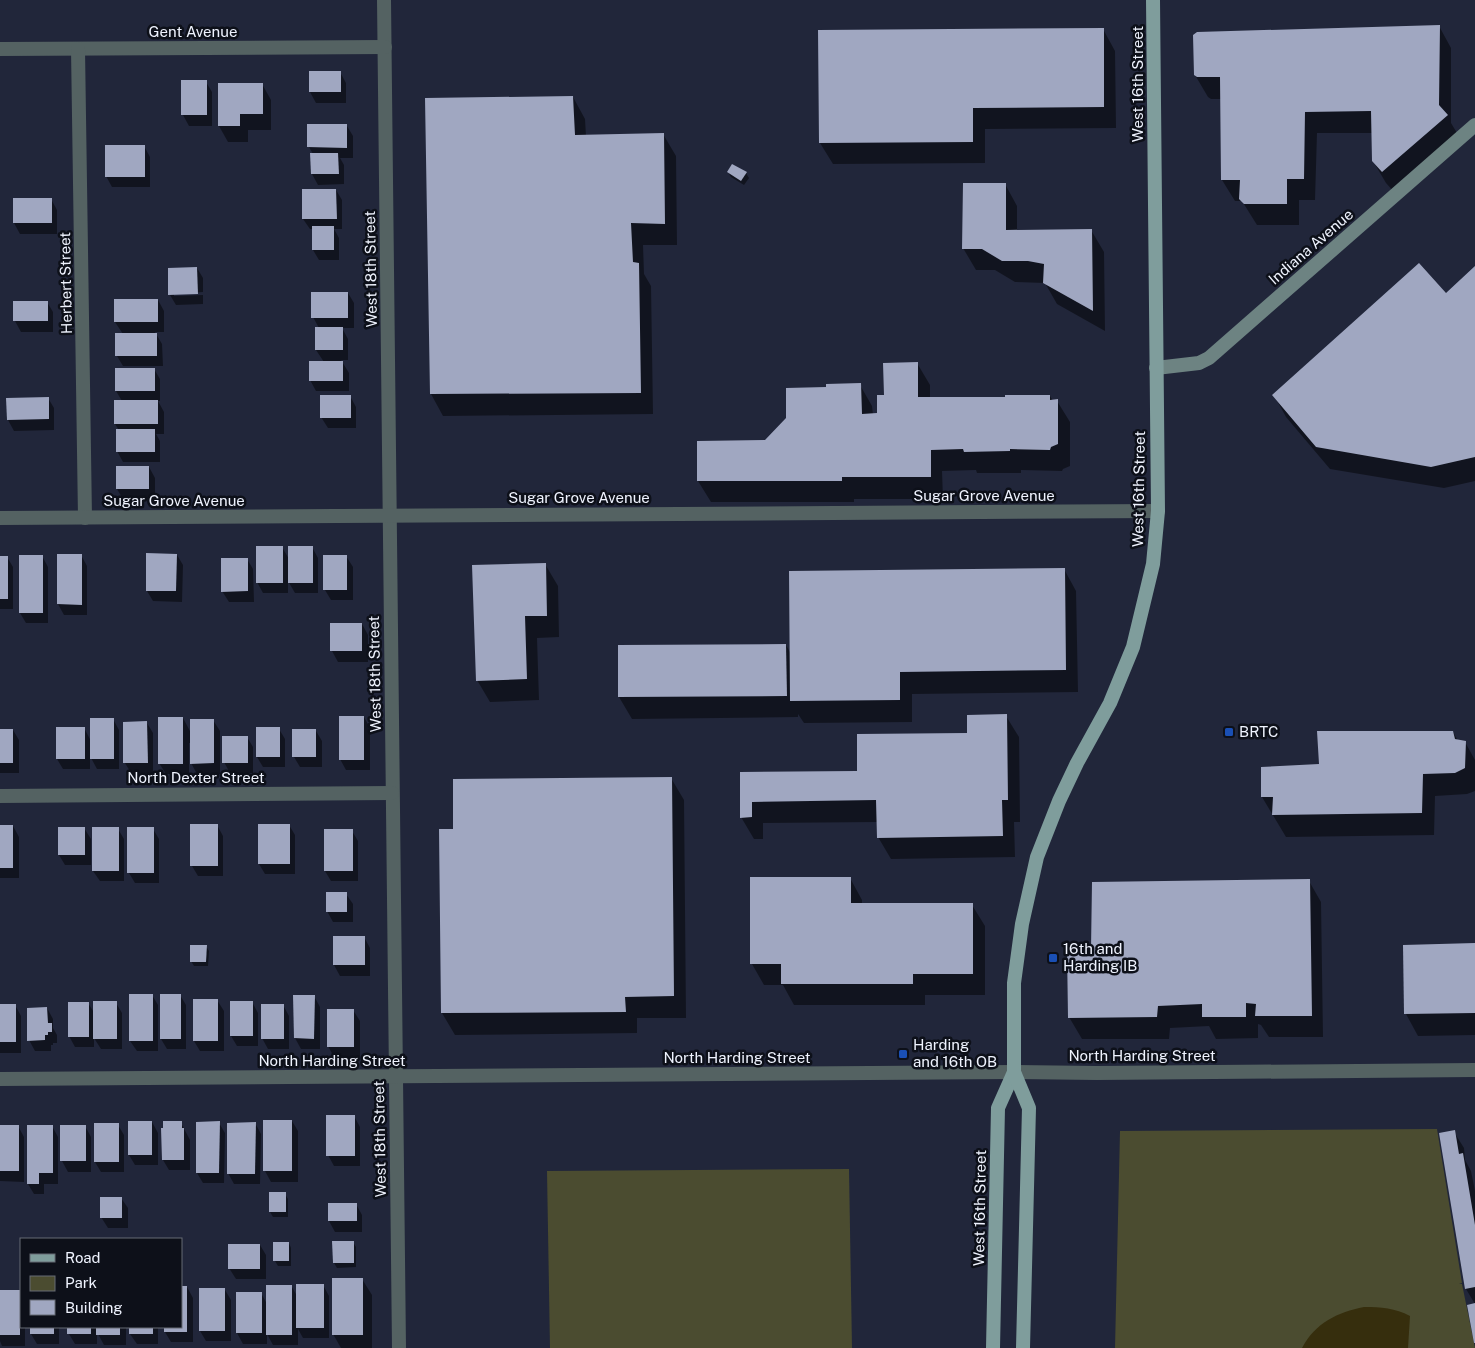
<svg xmlns="http://www.w3.org/2000/svg" width="1475" height="1348" viewBox="0 0 1475 1348" font-family="'Public Sans',sans-serif">
  <style>
    .green { fill: #4b4c30 }
    .sand { fill: #362e0d }
    .shadow { fill: #0007 }
    .building { fill: #a0a7c1 }
    .lines { fill: none; stroke-linecap: round; stroke-linejoin: round }
    .minor { stroke: #546262; stroke-width: 14 }
    .tertiary { stroke: #546262; stroke-width: 14 }
    .secondary { stroke: #6d8382; stroke-width: 14 }
    .primary { stroke: #7f9d9c; stroke-width: 14 }
    .transit-dot { fill: #1a4fb4; stroke: #0d1019; stroke-width: 2 }
    .labels { text-anchor: middle; stroke-width: 5; stroke-linejoin: round; paint-order: stroke }
    .street-label { font-size: 15px; fill: #eff3fe; stroke: #0d1019 }
    .poi-label { font-size: 15px; fill: #eff3fe; stroke: #0d1019; text-anchor: start }
  </style>
  <rect width="100%" height="100%" fill="#21263a"/>
  <!-- green -->
  <g class="green">
    <path d="M1437,1129l25,154 -3,1h3l13,64h-360l5,-217z"/>
    <path d="M849,1169l3,179h-302l-3,-177z"/>
  </g>
  <!-- sand -->
  <path class="sand" d="M1364,1307c17,0 31,1 46,9l-2,32h-106c13,-25 36,-36 62,-41z"/>
  <!-- shadow -->
  <g class="shadow">
    <path d="M1439,26l12,22v75l9,15 -65,55 -9,-10 -13,-22 -1,-28h-55l-2,67h-16v25h-42l-15,-24h-7l-13,-21v-81h-11l-3,-2 -13,-22z"/>
    <path d="M1103,29l12,22 1,77 -131,1v34l-152,1 -13,-21z"/>
    <path d="M310,72h30l6,11v20h-30l-6,-11z"/>
    <path d="M206,82l6,10v34h-23l-6,-11z"/>
    <path d="M262,84l9,16v30h-23v12h-20l-9,-16z"/>
    <path d="M573,97l12,22 1,17 77,-2 13,22 1,89h-34l1,29 7,12 2,128 -210,2 -12,-22z"/>
    <path d="M347,126l6,10v22h-13l4,7v19l-26,1 -6,-11 1,-20 -4,-7z"/>
    <path d="M144,146l6,11v30h-38l-6,-11z"/>
    <path d="M728,172l18,1 3,5 -5,7 -13,-8z"/>
    <path d="M1005,184l12,22v25l74,-1 13,22 1,79 -48,-27 -12,-21 -30,-1 -20,-12h-19l-13,-22z"/>
    <path d="M336,190l6,10v29h-8l5,9v22h-20l-6,-10v-21h-3l-7,-10z"/>
    <path d="M51,199l6,11v24h-37l-6,-11z"/>
    <path d="M197,268l6,10v14l-29,2v2l29,-1v9l-27,1 -6,-10z"/>
    <path d="M1475,268v213l-31,7 -114,-19 -44,-52 -12,-22 172,-100z"/>
    <path d="M348,293l6,10v25h-12l6,11v21h-7l8,13v18h-33l-6,-11 14,-18 -8,-12 3,-22 -6,-11z"/>
    <path d="M158,300l6,11v21h-9l7,12 1,22h-40l-6,-10 6,-22 -8,-12z"/>
    <path d="M15,302h32l6,10v20h-32l-6,-11z"/>
    <path d="M917,363l13,22v13h76l44,-2 3,5h4l13,21v44l-7,3 -1,2 -41,-1v3h-44l-1,-3 -34,1 1,28h-89v3h-143l-13,-21 67,-40 62,-53 33,-3 12,21 1,9h6l6,-19z"/>
    <path d="M154,369l6,10v22h-2l6,11v22h-8l4,7v21h-37l-6,-11 2,-21 -4,-6 7,-23 -6,-10z"/>
    <path d="M350,396l6,11v21h-28l-7,-11z"/>
    <path d="M48,398l6,10v22l-40,1 -6,-11v-21z"/>
    <path d="M149,467l6,11v21h-32l-6,-10z"/>
    <path d="M282,547l7,12 23,-12 6,11v35h-23l-7,-12v12h-25l-6,-11z"/>
    <path d="M81,555l6,11v49h-23l-6,-11z"/>
    <path d="M177,555l6,10 -1,37 -29,-1 -6,-10z"/>
    <path d="M42,556l6,11v56h-22l-6,-10z"/>
    <path d="M346,556l7,11v33h-22l-6,-10z"/>
    <path d="M0,557h7l6,10v42h-13z"/>
    <path d="M247,559l6,10 1,33h-25l-7,-11z"/>
    <path d="M545,564l13,22 1,51 -22,1 2,62 -49,2 -13,-22z"/>
    <path d="M1064,569l12,22 2,101 -166,2v28l-108,1 -6,-9v3l-166,2 -13,-22 167,-52 5,9z"/>
    <path d="M332,624h30l6,11v27h-30l-6,-11z"/>
    <path d="M1006,716l13,21 1,85h-6l1,35 -124,2 -13,-22v-15l-115,1v16h-9l-13,-22v-44l117,-1 110,-38z"/>
    <path d="M364,717l6,11v42h-24l-6,-11z"/>
    <path d="M183,718l8,15 22,-13 7,11v43h-23l-6,-11v-20h-2v31h-23l-7,-11z"/>
    <path d="M113,719l6,11v39h-22l-7,-13v13h-27l-6,-10 27,-31 7,13z"/>
    <path d="M147,723l6,10v40h-22l-6,-10z"/>
    <path d="M279,729l6,10v28h-22l-6,-10z"/>
    <path d="M0,730h13l6,10v33h-19z"/>
    <path d="M316,731l6,10v26h-22l-6,-10z"/>
    <path d="M1453,732l5,9 7,1 10,18v31l-8,3 -32,2 -1,39 -148,2 -24,-40 58,-32z"/>
    <path d="M247,737l6,10v26h-23l-6,-11z"/>
    <path d="M671,778l13,22 2,218h-49v15l-182,2 -13,-22 -2,-183h14z"/>
    <path d="M217,825l6,11v40h-25l-6,-10z"/>
    <path d="M289,825l6,10v39h-30l-6,-10z"/>
    <path d="M0,826h13l6,11v41h-19z"/>
    <path d="M84,828l7,11v26h-26l-6,-10z"/>
    <path d="M118,829l6,10v42h-24l-7,-10z"/>
    <path d="M153,829l6,10v44h-24l-6,-10z"/>
    <path d="M352,831l6,10v40h-27l-6,-10z"/>
    <path d="M850,878l12,22v5h110l13,21v69h-60v10h-131l-11,-20h-19l-12,-21z"/>
    <path d="M1309,881l12,21 2,135h-54l-8,-12 -3,-1v14l-42,1 -7,-13 -39,2 -1,11h-87l-13,-22 23,-67z"/>
    <path d="M346,894l7,10v18h-20l-6,-11z"/>
    <path d="M334,937h30l6,11v28h-30l-6,-11z"/>
    <path d="M1475,945v90l-57,1 -12,-22 -2,-68z"/>
    <path d="M206,946l3,5 -1,15h-14l-3,-5z"/>
    <path d="M152,995l6,10v46h-21l-7,-10z"/>
    <path d="M180,995l6,10v44h-19l-6,-10z"/>
    <path d="M314,996l6,11v42h-19l-6,-11 -1,-41z"/>
    <path d="M217,1000l7,11v40h-24l-6,-10z"/>
    <path d="M252,1002l6,11v33h-21l-6,-10z"/>
    <path d="M88,1003l7,11 21,-11 6,10v36h-21l-7,-11v9h-19l-6,-11z"/>
    <path d="M0,1005h15l6,11v37h-21z"/>
    <path d="M283,1005l6,11v33h-21l-6,-11z"/>
    <path d="M47,1008l6,11v9l4,7v8h-4v2h-2v6h-16l-6,-11z"/>
    <path d="M353,1010l7,11v36h-26l-6,-11z"/>
    <path d="M354,1116l6,11v39h-26l-6,-11z"/>
    <path d="M265,1121h27l6,10v51h-27l-6,-11z"/>
    <path d="M152,1122l6,11v32h-23l-6,-10z"/>
    <path d="M181,1123l9,17v30h-21l-6,-10 2,-31z"/>
    <path d="M219,1123l6,10 -1,50h-21l-6,-10z"/>
    <path d="M255,1123l6,11 -1,50h-26l-6,-11z"/>
    <path d="M118,1125l6,10v37h-23l-6,-10z"/>
    <path d="M0,1126h18l6,11v45l-24,-1z"/>
    <path d="M52,1126l6,11v47h-14v10h-10l-6,-10z"/>
    <path d="M85,1126l6,11v35h-23l-6,-11z"/>
    <path d="M1454,1132l10,16 1,12 6,11 4,20v113l-9,-15z"/>
    <path d="M270,1194h15l3,5v18h-15l-3,-5z"/>
    <path d="M121,1198l7,10v20h-20l-7,-11z"/>
    <path d="M329,1204h27l6,11v17h-27l-6,-11z"/>
    <path d="M353,1242l3,5v20l-19,1 -3,-5z"/>
    <path d="M289,1243l2,5v18h-13l-3,-5z"/>
    <path d="M260,1245l6,10v24h-30l-7,-11z"/>
    <path d="M362,1279l10,16v53h-31l-8,-14z"/>
    <path d="M323,1285l6,11v42h-26l-5,-9v16h-25l-6,-11v10h-24l-6,-11v-40h24l6,11 25,-17 5,9z"/>
    <path d="M187,1287l6,11v44h-22l-6,-10v-5h16z"/>
    <path d="M225,1290l6,10v41h-25l-6,-10z"/>
    <path d="M0,1292h19l2,3v32h4v19h-23l-2,-5z"/>
    <path d="M31,1327h28v17h-22l-6,-10z"/>
    <path d="M69,1327h57v18h-22l-7,-13v12h-22l-6,-10z"/>
    <path d="M130,1327h28v17h-21l-7,-10z"/>
  </g>
  <!-- building -->
  <g class="building">
    <path d="M1440,25l-1,80 9,10 -66,57 -10,-11 -1,-50 -66,1 -1,67h-17v25h-43l-5,-5 1,-19h-19l-1,-103h-23l-3,-2 -1,-40 4,-3z"/>
    <path d="M1104,28v79l-131,1v34l-154,1 -1,-113z"/>
    <rect x="309" y="71" width="32" height="21"/>
    <rect x="181" y="80" width="26" height="35"/>
    <path d="M218,83h45v31h-23v12h-22z"/>
    <path d="M573,96l2,39 89,-2 1,91 -34,-1 2,39 6,1 2,130 -211,1 -5,-296z"/>
    <path d="M307,124h40v24l-40,-1z"/>
    <rect x="105" y="145" width="40" height="32"/>
    <path d="M310,153h28l1,21h-28z"/>
    <path d="M732,164l15,8 -6,9 -14,-9z"/>
    <path d="M963,183h43v47l86,-1 1,82 -50,-28 1,-19 -16,-3h-26l-20,-12h-20z"/>
    <path d="M302,189h34l1,30h-35z"/>
    <rect x="13" y="198" width="39" height="25"/>
    <rect x="312" y="226" width="22" height="24"/>
    <path d="M1419,263l27,30 29,-27v191l-44,10 -115,-20 -44,-52z"/>
    <path d="M197,267l1,27 -30,1v-27z"/>
    <rect x="311" y="292" width="37" height="26"/>
    <rect x="114" y="299" width="44" height="23"/>
    <rect x="13" y="301" width="35" height="20"/>
    <rect x="315" y="327" width="28" height="23"/>
    <rect x="115" y="333" width="42" height="23"/>
    <rect x="309" y="361" width="34" height="20"/>
    <path d="M918,362v35h87v-2h45v5l8,-1v45l-7,3 -1,3 -40,-1v2l-46,1 -1,-3 -32,1v27h-89v4h-145v-40l68,-1 21,-22v-30l40,-1v-3l35,-1 1,31 15,-1v-18h7l-1,-32z"/>
    <rect x="115" y="368" width="40" height="23"/>
    <rect x="320" y="395" width="31" height="23"/>
    <path d="M49,397v22l-42,1 -1,-22z"/>
    <rect x="114" y="400" width="44" height="24"/>
    <rect x="116" y="429" width="39" height="23"/>
    <rect x="116" y="466" width="33" height="23"/>
    <rect x="256" y="546" width="27" height="37"/>
    <rect x="288" y="546" width="25" height="37"/>
    <path d="M146,553l31,1 -1,37h-30z"/>
    <path d="M57,554h25v51l-25,-1z"/>
    <rect x="19" y="555" width="24" height="58"/>
    <rect x="323" y="555" width="24" height="35"/>
    <rect x="0" y="556" width="8" height="43"/>
    <path d="M221,558h27v33l-27,1z"/>
    <path d="M546,563l1,53h-22l2,63 -51,2 -4,-116z"/>
    <path d="M1065,568l1,102 -166,2v28l-110,1 -1,-130z"/>
    <rect x="330" y="623" width="32" height="28"/>
    <path d="M786,644l1,52 -169,1v-52z"/>
    <path d="M1007,714l1,86h-6l1,36 -126,2 -1,-38 -124,2v15l-12,1v-46l117,-1v-37l110,-1v-18z"/>
    <rect x="339" y="716" width="25" height="44"/>
    <rect x="158" y="717" width="25" height="47"/>
    <rect x="90" y="718" width="24" height="41"/>
    <path d="M190,719h24v44l-24,1z"/>
    <path d="M147,721l1,42h-25v-41z"/>
    <rect x="56" y="727" width="29" height="32"/>
    <rect x="256" y="727" width="24" height="30"/>
    <rect x="0" y="729" width="13" height="34"/>
    <rect x="292" y="729" width="24" height="28"/>
    <path d="M1317,731h136l2,8 11,2 -1,27 -10,5 -32,1 -1,39 -150,2 1,-18h-12v-30l58,-3z"/>
    <rect x="222" y="736" width="26" height="27"/>
    <path d="M672,777l2,219 -49,1 1,15 -185,1 -2,-184h14v-50z"/>
    <rect x="190" y="824" width="28" height="42"/>
    <rect x="258" y="824" width="32" height="40"/>
    <rect x="0" y="825" width="13" height="43"/>
    <rect x="58" y="827" width="27" height="28"/>
    <rect x="92" y="827" width="27" height="44"/>
    <rect x="127" y="827" width="27" height="46"/>
    <rect x="324" y="829" width="29" height="42"/>
    <path d="M750,877h101v26h122v71h-60v10h-132v-20h-31z"/>
    <path d="M1310,879l2,137h-57l1,-12 -10,-1v14h-44v-13l-44,2 -1,11 -89,1 -1,-69h24l1,-67z"/>
    <rect x="326" y="892" width="21" height="20"/>
    <rect x="333" y="936" width="32" height="29"/>
    <path d="M1475,943v70l-71,1 -1,-69z"/>
    <path d="M190,945h17l-1,17h-16z"/>
    <rect x="129" y="994" width="24" height="47"/>
    <rect x="160" y="994" width="21" height="45"/>
    <path d="M293,995h22l-1,44 -20,-1z"/>
    <rect x="193" y="999" width="25" height="42"/>
    <rect x="93" y="1001" width="24" height="38"/>
    <rect x="230" y="1001" width="23" height="35"/>
    <rect x="68" y="1002" width="21" height="35"/>
    <rect x="0" y="1004" width="16" height="38"/>
    <rect x="261" y="1004" width="23" height="35"/>
    <path d="M47,1007l1,16h4v9h-4v3h-3v5l-18,1v-33z"/>
    <rect x="327" y="1009" width="27" height="38"/>
    <rect x="326" y="1115" width="29" height="41"/>
    <rect x="263" y="1120" width="29" height="51"/>
    <rect x="128" y="1121" width="24" height="34"/>
    <path d="M163,1121h19v7h2v32h-22l-1,-32h2z"/>
    <path d="M220,1121l-1,52h-23v-51z"/>
    <path d="M256,1122l-1,52h-28v-51z"/>
    <rect x="94" y="1123" width="25" height="39"/>
    <rect x="0" y="1125" width="19" height="46"/>
    <path d="M27,1125h26v48h-14v11h-12z"/>
    <rect x="60" y="1125" width="26" height="36"/>
    <path d="M1455,1130l4,24 4,-1 12,72v62l-10,2 -26,-156z"/>
    <rect x="269" y="1192" width="17" height="20"/>
    <rect x="100" y="1197" width="22" height="21"/>
    <rect x="328" y="1203" width="29" height="18"/>
    <path d="M332,1241h22v22h-21z"/>
    <rect x="273" y="1242" width="16" height="19"/>
    <rect x="228" y="1244" width="32" height="25"/>
    <rect x="332" y="1278" width="31" height="57"/>
    <rect x="296" y="1284" width="28" height="44"/>
    <rect x="266" y="1285" width="26" height="50"/>
    <path d="M181,1286h6v46h-23v-5h17z"/>
    <rect x="199" y="1288" width="26" height="43"/>
    <rect x="0" y="1290" width="20" height="45"/>
    <rect x="236" y="1292" width="26" height="41"/>
    <path d="M1475,1303v40h-1l-7,-38z"/>
    <rect x="30" y="1327" width="24" height="7"/>
    <rect x="67" y="1327" width="24" height="7"/>
    <rect x="96" y="1327" width="24" height="8"/>
    <rect x="129" y="1327" width="24" height="7"/>
  </g>
  <g class="lines">
    <!-- minor -->
    <g class="minor">
      <path d="M384,0l15,1348"/>
      <path d="M0,49l385,-2"/>
      <path d="M78,49l7,469"/>
      <path d="M0,518l1158,-7"/>
      <path d="M0,796l392,-3"/>
      <path d="M1014,1072l83,1 378,-3"/>
    </g>
    <!-- tertiary -->
    <path class="tertiary" d="M0,1079l1014,-7"/>
    <!-- secondary -->
    <path class="secondary" d="M1156,368l43,-5 10,-5 266,-233"/>
    <!-- primary -->
    <g class="primary">
      <path d="M993,1348l5,-240 16,-36"/>
      <path d="M1023,1348l6,-240 -15,-36v-89l8,-59 15,-67 22,-56 18,-38 33,-60 23,-56 20,-83 5,-53 -5,-511"/>
    </g>
  </g>
  <!-- markers -->
  <g class="transit-dot">
    <rect x="1224" y="727" width="10" height="10" rx="2.5"/>
    <rect x="1048" y="953" width="10" height="10" rx="2.5"/>
    <rect x="898" y="1049" width="10" height="10" rx="2.5"/>
  </g>
  <g class="labels">
    <!-- street labels -->
    <g class="street-label">
      <text x="193" y="37">Gent Avenue</text>
      <text transform="translate(1138 84) rotate(-90)" y="5">West 16th Street</text>
      <text transform="translate(1311 247) rotate(-41)" y="5">Indiana Avenue</text>
      <text transform="translate(371 269) rotate(-91)" y="5">West 18th Street</text>
      <text transform="translate(66 283) rotate(-91)" y="5">Herbert Street</text>
      <text transform="translate(1139 489) rotate(-89)" y="5">West 16th Street</text>
      <text x="984" y="501">Sugar Grove Avenue</text>
      <text x="579" y="503">Sugar Grove Avenue</text>
      <text x="174" y="506">Sugar Grove Avenue</text>
      <text transform="translate(375 674) rotate(-91)" y="5">West 18th Street</text>
      <text x="196" y="783">North Dexter Street</text>
      <text x="1142" y="1061">North Harding Street</text>
      <text x="737" y="1063">North Harding Street</text>
      <text x="332" y="1066">North Harding Street</text>
      <text transform="translate(380 1139) rotate(-91)" y="5">West 18th Street</text>
      <text transform="translate(980 1208) rotate(-89)" y="5">West 16th Street</text>
    </g>
    <!-- poi labels -->
    <g class="poi-label">
      <text x="1239" y="737">BRTC</text>
      <text x="1063" y="954">16th and<tspan x="1063" dy="17">Harding IB</tspan></text>
      <text x="913" y="1050">Harding<tspan x="913" dy="17">and 16th OB</tspan></text>
    </g>
  </g>
  <!-- legend -->
  <rect x="20" y="1238" width="162" height="90" fill="#0d1019" stroke="#676b75"/>
  <rect x="30" y="1254" width="25" height="8" fill="#7f9d9c" stroke="#676b75"/>
  <text x="65" y="1263" font-size="15" fill="#eff3fe">Road</text>
  <rect x="30" y="1276" width="25" height="15" fill="#4b4c30" stroke="#676b75"/>
  <text x="65" y="1288" font-size="15" fill="#eff3fe">Park</text>
  <rect x="30" y="1300" width="25" height="15" fill="#a0a7c1" stroke="#676b75"/>
  <text x="65" y="1313" font-size="15" fill="#eff3fe">Building</text>
</svg>
